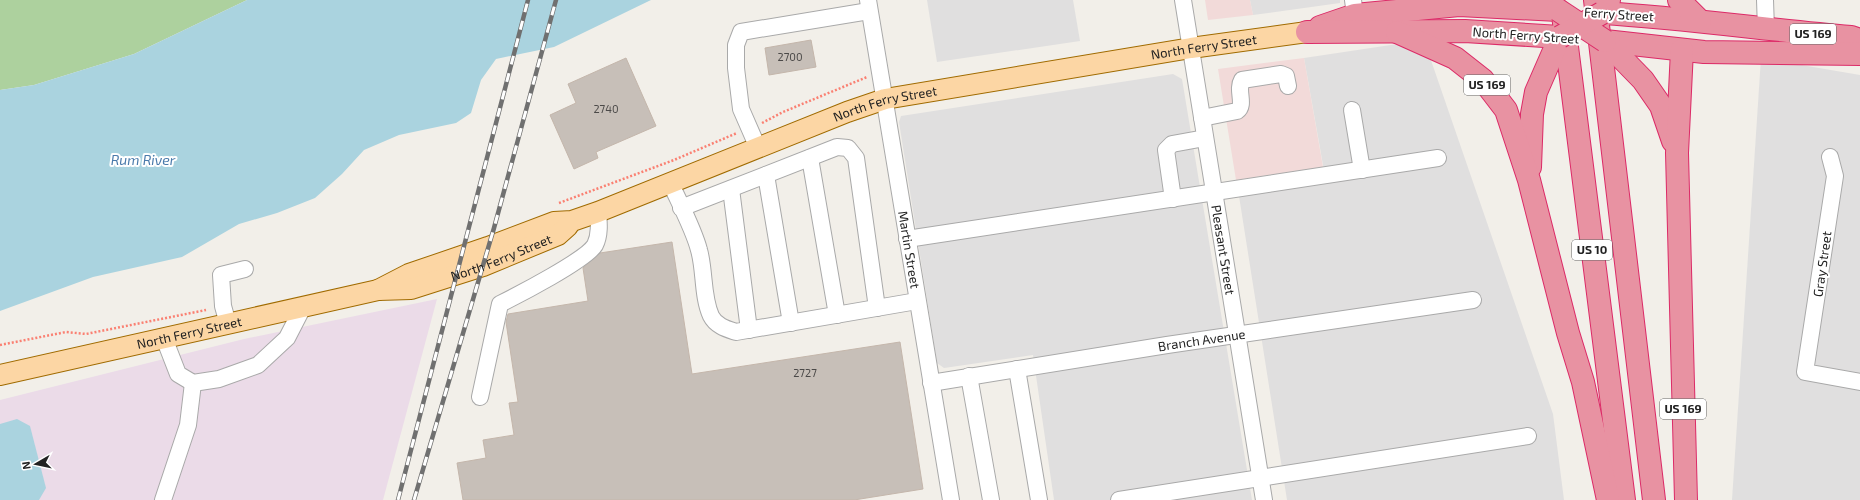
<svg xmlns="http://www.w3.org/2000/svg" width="1860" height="500" viewBox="0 0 1860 500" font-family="'Exo 2',sans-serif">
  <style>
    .residential { fill: #e0dfdf }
    .commercial { fill: #f2dad9 }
    .industrial { fill: #ebdbe8 }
    .forest { fill: #add19e }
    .water { fill: #aad3df }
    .building { fill: #c7bfb8; stroke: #c4b6ab }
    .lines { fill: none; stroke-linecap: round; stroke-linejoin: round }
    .minor-casing { stroke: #a9a9a9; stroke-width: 18 }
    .major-casing { stroke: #a06b00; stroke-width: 22 }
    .highway-casing { stroke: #dc2a67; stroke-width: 24 }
    .path { stroke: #fa8072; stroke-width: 2.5; stroke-dasharray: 2 2; stroke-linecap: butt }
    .minor { stroke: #fff; stroke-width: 16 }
    .major { stroke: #fcd6a4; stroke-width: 20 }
    .highway { stroke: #e892a2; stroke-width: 22 }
    .rail-casing { stroke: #707070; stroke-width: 4.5 }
    .rail { stroke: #fff; stroke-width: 3; stroke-dasharray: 9; stroke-linecap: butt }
    .highway-bridge-casing { stroke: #dc2a67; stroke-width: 24; stroke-linecap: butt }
    .highway-bridge { stroke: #e892a2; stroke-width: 22 }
    .labels { text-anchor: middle; stroke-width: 4; stroke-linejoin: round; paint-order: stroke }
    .number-label { font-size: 11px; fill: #4b4948 }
    .shield { fill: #fff; stroke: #646464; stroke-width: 1 }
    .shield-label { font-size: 12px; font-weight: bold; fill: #222 }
    .street-label { font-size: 13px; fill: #222; stroke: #fff }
    .water-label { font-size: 14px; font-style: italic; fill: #4a7aab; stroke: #fff }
  </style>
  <rect width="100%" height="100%" fill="#f2efe9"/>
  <!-- residential -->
  <g class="residential">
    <path d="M927,0h146l7,41 -143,21z"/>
    <path d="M1250,0h90v3l-87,12z"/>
    <path d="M1424,40l129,374 11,86h-277l-48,-304 87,-14 -22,-124z"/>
    <path d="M1761,58l99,17v425h-128z"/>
    <path d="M1173,74l9,5 70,421h-198l-21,-145 -89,13 -7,-5 -38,-241 2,-6z"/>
  </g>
  <!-- commercial -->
  <g class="commercial">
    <path d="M1205,0h45l3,15 -45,5z"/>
    <path d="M1304,58l19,109 -87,13 -18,-111z"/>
  </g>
  <!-- industrial -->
  <path class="industrial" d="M437,299l-54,201h-383v-100l244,-61z"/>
  <!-- forest -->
  <path class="forest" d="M0,0h247l-113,54 -100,31 -34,5z"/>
  <!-- water -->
  <g class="water">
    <path d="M247,0h404l-97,47 -58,12 -15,21 -10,33 -15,10 -57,12 -35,15 -22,24 -27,24 -38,15 -38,11 -57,33 -89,20 -93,34v-221l34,-5 100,-31z"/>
    <path d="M17,419l13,7 16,62 -7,12h-39v-76z"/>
  </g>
  <!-- building -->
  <g class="building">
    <path d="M811,40l5,27 -47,8 -4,-27z"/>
    <path d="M626,58l30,68 -60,26 2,6 -24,11 -24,-54 26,-12 -8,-19z"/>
    <path d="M672,242l20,132 208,-32 23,147 -69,11h-391l-6,-37 29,-5 -3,-18 31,-5 -5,-32 9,-1 -12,-80 2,-8 80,-13 -5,-33 17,-15z"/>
  </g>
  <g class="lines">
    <defs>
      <g id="minor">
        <path id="s1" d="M868,0l83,500"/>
        <path id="s2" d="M1183,0l81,500"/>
        <path d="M1353,0l2,15"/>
        <path d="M1765,0l1,29"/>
        <path d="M1352,110l10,60"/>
        <path d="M1202,118l35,-7c9,-6 -1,-21 5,-31l39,-6 5,2 2,10"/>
        <path d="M758,148l-17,-39 -5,-41v-23l5,-13 128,-21"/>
        <path d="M1830,157l5,19 -30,196 55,10"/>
        <path d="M810,158l27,157"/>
        <path d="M766,175l25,148"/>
        <path d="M670,182c9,20 24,48 29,68 6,21 3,46 12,66 5,10 16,13 25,16l181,-31"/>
        <path d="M731,189l18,141"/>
        <path d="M1173,199l-7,-49 6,-6 33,-6"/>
        <path d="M681,208l156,-61 11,1 8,10 21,150"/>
        <path d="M907,239l531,-81"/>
        <path d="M228,324l-5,-18 -2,-31 24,-6"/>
        <path d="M164,338l14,36 15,9 26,-4 39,-14 29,-27 16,-31"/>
        <path d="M1017,369l22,131"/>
        <path d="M969,376l22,124"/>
        <path id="s3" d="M931,383l236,-38 306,-45"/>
        <path d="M480,397l20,-93c18,-9 86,-44 95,-59 5,-10 4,-22 3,-33"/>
        <path d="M163,500l25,-75 5,-42"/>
        <path d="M1119,500l409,-64"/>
      </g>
      <g id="major">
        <path id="s4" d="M378,290l31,-16 79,-27 66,-25 18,-1 26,-9 249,-100 38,-13 306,-51 116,-16"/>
        <path id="s5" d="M0,375l378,-85 33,-1 72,-23 75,-31 10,-9"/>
      </g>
      <g id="highway">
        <path d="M1595,0l59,500"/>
        <path d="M1609,0l-7,13c83,5 166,17 249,24l9,3"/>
        <path d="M1679,0l21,21"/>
        <path d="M1563,15l61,485"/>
        <path d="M1320,27l35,-12 104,-10 99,5"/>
        <path d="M1307,32l158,-1 95,6 -24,55 -4,22 -2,53"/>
        <path d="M1397,32l58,26 28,22 23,30 23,70 39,153 15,49 25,118"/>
        <path d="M1605,41l99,11 156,2"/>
        <path d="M1605,41l38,39 18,26 12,35"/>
        <path d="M1682,50l-5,103 9,347"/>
      </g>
    </defs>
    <!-- minor casing -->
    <use href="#minor" class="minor-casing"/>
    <!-- major casing -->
    <use href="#major" class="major-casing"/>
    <!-- highway casing -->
    <use href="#highway" class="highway-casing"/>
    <!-- path -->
    <g class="path">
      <path d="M762,123l21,-11 84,-35"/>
      <path d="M559,203l115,-43 63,-27"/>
      <path d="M0,345l66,-13 20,2 120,-24"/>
    </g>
    <!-- minor -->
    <use href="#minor" class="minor"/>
    <!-- major -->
    <use href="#major" class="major"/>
    <!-- highway -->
    <use href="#highway" class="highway"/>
    <defs>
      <g id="rail">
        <path d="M398,500l130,-500"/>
        <path d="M414,500l80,-272 62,-228"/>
      </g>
    </defs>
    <!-- rail casing -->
    <use href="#rail" class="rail-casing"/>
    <!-- rail -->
    <use href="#rail" class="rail"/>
    <defs>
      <g id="highway-bridge">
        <path d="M1558,10l47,31"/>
        <path d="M1560,37l42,-24"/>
      </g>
    </defs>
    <!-- highway-bridge casing -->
    <use href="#highway-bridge" class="highway-bridge-casing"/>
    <!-- highway-bridge -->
    <use href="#highway-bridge" class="highway-bridge"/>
  </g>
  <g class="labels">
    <!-- number labels -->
    <g class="number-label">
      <text x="790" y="61">2700</text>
      <text x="606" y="113">2740</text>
      <text x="805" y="377">2727</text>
    </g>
    <!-- shield labels -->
    <g class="shield">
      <rect x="1790" y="24" width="46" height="20" rx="3"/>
      <rect x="1464" y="75" width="46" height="20" rx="3"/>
      <rect x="1572" y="240" width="40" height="20" rx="3"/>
      <rect x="1660" y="399" width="46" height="20" rx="3"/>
    </g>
    <g class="shield-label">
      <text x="1813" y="38">US 169</text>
      <text x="1487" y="89">US 169</text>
      <text x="1592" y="254">US 10</text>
      <text x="1683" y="413">US 169</text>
    </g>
    <!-- street labels -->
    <g class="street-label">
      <text transform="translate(1619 14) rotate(4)" y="5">Ferry Street</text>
      <text transform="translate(1526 35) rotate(4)" y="5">North Ferry Street</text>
      <text dy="5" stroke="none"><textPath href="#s4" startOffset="866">North Ferry Street</textPath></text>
      <text dy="5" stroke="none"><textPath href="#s4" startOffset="542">North Ferry Street</textPath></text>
      <text dy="5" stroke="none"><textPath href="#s1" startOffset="253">Martin Street</textPath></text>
      <text dy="5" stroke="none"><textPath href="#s2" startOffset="253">Pleasant Street</textPath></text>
      <text dy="5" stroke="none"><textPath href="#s5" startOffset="516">North Ferry Street</textPath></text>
      <text transform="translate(1822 264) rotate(-82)" y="5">Gray Street</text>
      <text dy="5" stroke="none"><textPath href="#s5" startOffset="194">North Ferry Street</textPath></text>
      <text dy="5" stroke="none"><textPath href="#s3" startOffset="274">Branch Avenue</textPath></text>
    </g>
    <!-- water labels -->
    <g class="water-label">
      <text x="143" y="165">Rum River</text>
    </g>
  </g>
  <!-- north arrow -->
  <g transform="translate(36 464) rotate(261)" stroke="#ffffff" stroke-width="3" paint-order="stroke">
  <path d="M0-3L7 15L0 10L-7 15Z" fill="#222222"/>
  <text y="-6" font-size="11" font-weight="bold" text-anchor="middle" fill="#222222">N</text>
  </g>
</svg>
